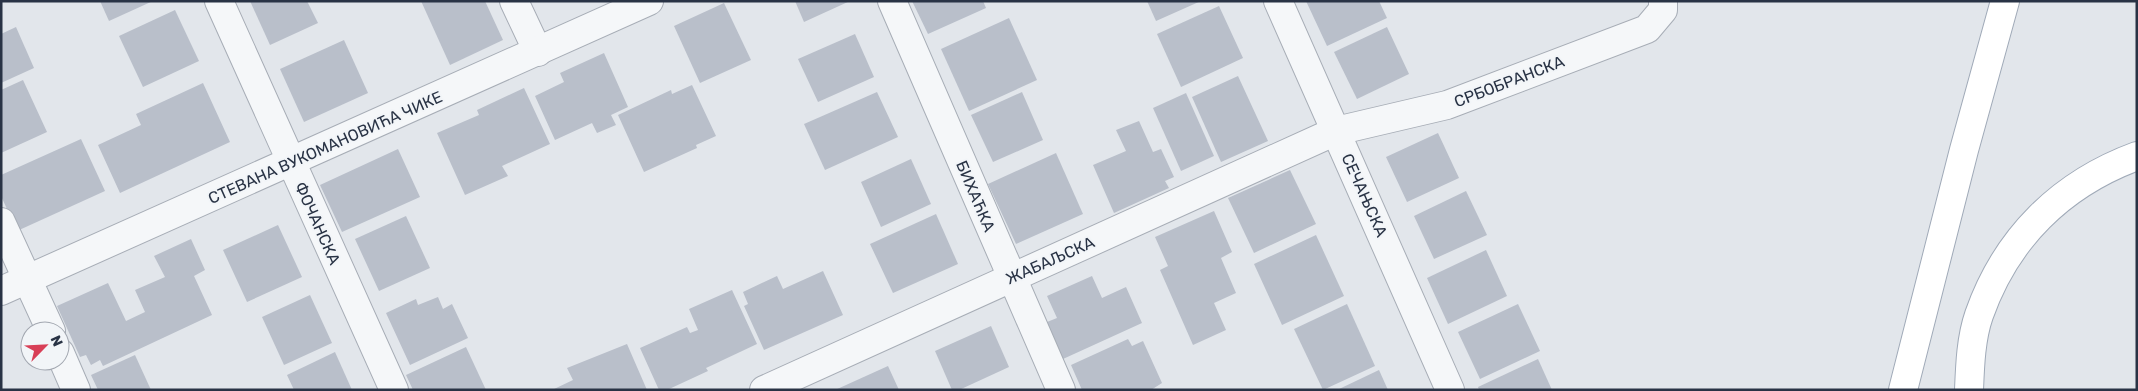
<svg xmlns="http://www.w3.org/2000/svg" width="2138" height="391" viewBox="0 0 2138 391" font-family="Rubik,sans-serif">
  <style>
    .building { fill: #b9bfca }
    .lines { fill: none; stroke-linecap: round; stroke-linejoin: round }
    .minor-casing { stroke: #a7adb6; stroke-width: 30 }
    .major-casing { stroke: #a0aab8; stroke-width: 30 }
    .minor { stroke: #f5f7f9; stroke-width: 28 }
    .major { stroke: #fff; stroke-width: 28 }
    .labels { text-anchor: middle; stroke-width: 4; stroke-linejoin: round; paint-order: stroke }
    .street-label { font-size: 16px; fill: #293345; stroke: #f2f5f8 }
  </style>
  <rect width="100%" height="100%" fill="#e2e6eb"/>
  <!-- building -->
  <g class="building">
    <path d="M100,1h53l-44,20z"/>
    <path d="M250,1h57l11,22 -48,22z"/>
    <path d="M421,1h64l18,39 -53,25z"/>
    <path d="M795,1h55l-46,21z"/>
    <path d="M912,1h71l3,7 -58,26z"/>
    <path d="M1147,1h54l-45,20z"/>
    <path d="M1306,1h73l8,17 -60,28z"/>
    <path d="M724,3l27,57 -51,23 -26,-57z"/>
    <path d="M1219,6l24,52 -62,29 -24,-53z"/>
    <path d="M175,10l24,51 -56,26 -24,-51z"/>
    <path d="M1009,18l28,62 -68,31 -28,-62z"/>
    <path d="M16,27l18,41 -33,15v-49z"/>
    <path d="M1387,27l22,47 -52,25 -23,-47z"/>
    <path d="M855,34l19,43 -56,25 -20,-43z"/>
    <path d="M344,40l24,53 -64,29 -24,-53z"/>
    <path d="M604,53l24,54 -17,8 5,10 -19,8 -5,-10 -37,17 -20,-44 29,-14 -4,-9z"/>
    <path d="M1238,76l30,65 -47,21 -29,-65z"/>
    <path d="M23,80l24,52 -46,21v-63z"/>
    <path d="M203,83l27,59 -110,51 -22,-48 43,-20 -5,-11z"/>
    <path d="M692,85l24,51 -20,9 1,3 -53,24 -26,-57 53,-25 1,4z"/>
    <path d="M524,88l26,56 -48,22 6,10 -43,19 -28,-62 42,-18 -2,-5z"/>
    <path d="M877,92l21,45 -73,33 -21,-46z"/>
    <path d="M1022,92l21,48 -50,22 -22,-47z"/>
    <path d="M1186,93l28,63 -33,15 -28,-63z"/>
    <path d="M1139,121l14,31 8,-3 13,28 -9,4 4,7 -55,25 -21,-48 33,-14 -10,-21z"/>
    <path d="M1438,133l21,45 -52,24 -21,-45z"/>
    <path d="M81,139l24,52 -88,40 -16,-35v-21z"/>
    <path d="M398,149l22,48 -78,35 -22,-47z"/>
    <path d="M1056,153l27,61 -67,30 -28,-60z"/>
    <path d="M911,159l20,45 -50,23 -20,-45z"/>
    <path d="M1290,170l26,54 -62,29 -26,-55z"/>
    <path d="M1466,191l21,44 -53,24 -20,-43z"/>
    <path d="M1214,211l18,41 -11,6 15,35 -22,10 12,27 -33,15 -33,-75 8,-4 -13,-29z"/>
    <path d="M936,214l22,50 -65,29 -23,-49z"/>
    <path d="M406,216l24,52 -51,23 -24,-52z"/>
    <path d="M278,225l24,52 -55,25 -24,-52z"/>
    <path d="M1316,235l28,61 -62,29 -28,-61z"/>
    <path d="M191,239l14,31 -11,6 18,39 -109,51 -3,-6 -9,5 -5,-10 -6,2 -23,-51 51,-23 18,38 19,-9 -10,-22 30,-13 -11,-21z"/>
    <path d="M1486,250l21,46 -59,28 -21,-46z"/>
    <path d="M823,271l20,44 -79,35 -20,-44 4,-2 -5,-12 34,-16 6,13z"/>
    <path d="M1092,276l10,22 24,-11 16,36 -79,36 -16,-37 10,-4 -10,-22z"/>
    <path d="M732,290l25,54 -51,24 2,3 -41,19h-8l-19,-42 47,-21 3,6 8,-3 -9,-21z"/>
    <path d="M310,295l22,48 -48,22 -22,-48z"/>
    <path d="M438,297l5,12 9,-5 16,34 -58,27 -24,-52 30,-14 2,6z"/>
    <path d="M1347,304l28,62 -52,24 -29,-61z"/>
    <path d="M1518,304l22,47 -60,28 -22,-47z"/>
    <path d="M991,326l18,41 -50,23h-7l-17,-39z"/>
    <path d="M1128,339l4,7 11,-5 19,42 -11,7h-69l-11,-25z"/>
    <path d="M627,344l20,46h-95l21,-10 -6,-12z"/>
    <path d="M466,347l20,43h-73l-7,-15z"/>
    <path d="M335,352l17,38h-58l-7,-15z"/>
    <path d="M135,355l16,35h-53l-7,-15z"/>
    <path d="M1538,359l14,31h-73l-1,-3z"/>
    <path d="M888,366l11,24h-64z"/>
    <path d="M1379,370l9,20h-51z"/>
  </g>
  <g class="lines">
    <defs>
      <g id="minor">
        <path d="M219,1l175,389"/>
        <path d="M514,1l24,51"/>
        <path d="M892,1l169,389"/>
        <path d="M1278,1l172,389"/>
        <path d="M1,222l50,109"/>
        <path d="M1,291l648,-290"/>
        <path d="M60,353l16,37"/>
        <path d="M764,390l572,-259 111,-26 200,-76 16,-19v-9"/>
      </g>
      <g id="major">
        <path d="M1903,390l61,-240 41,-149"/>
        <path d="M1969,390c1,-25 2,-52 10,-75 27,-77 82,-131 158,-159"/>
      </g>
    </defs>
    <!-- minor casing -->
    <use href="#minor" class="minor-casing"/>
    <!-- major casing -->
    <use href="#major" class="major-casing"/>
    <!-- minor -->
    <use href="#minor" class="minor"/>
    <!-- major -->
    <use href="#major" class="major"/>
  </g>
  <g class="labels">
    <!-- street labels -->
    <g class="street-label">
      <text transform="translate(1509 81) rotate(-21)" y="6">СРБОБРАНСКА</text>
      <text transform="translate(325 147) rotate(-24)" y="6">СТЕВАНА ВУКОМАНОВИЋА ЧИКЕ</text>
      <text transform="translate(1365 195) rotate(66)" y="6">СЕЧАЊСКА</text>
      <text transform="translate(976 196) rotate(67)" y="6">БИХАЋКА</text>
      <text transform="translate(318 223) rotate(66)" y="6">ФОЧАНСКА</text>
      <text transform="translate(1050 260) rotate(-24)" y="6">ЖАБАЉСКА</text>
    </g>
  </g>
  <!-- border -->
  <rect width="2138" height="391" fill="none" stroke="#293345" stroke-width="5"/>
  <!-- north arrow -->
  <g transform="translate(45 346) rotate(66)"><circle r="24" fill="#f2f5f8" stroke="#a2a7b0"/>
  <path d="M0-4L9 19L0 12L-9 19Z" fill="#d83f57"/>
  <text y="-8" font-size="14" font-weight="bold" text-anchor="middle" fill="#293345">N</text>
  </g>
</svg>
